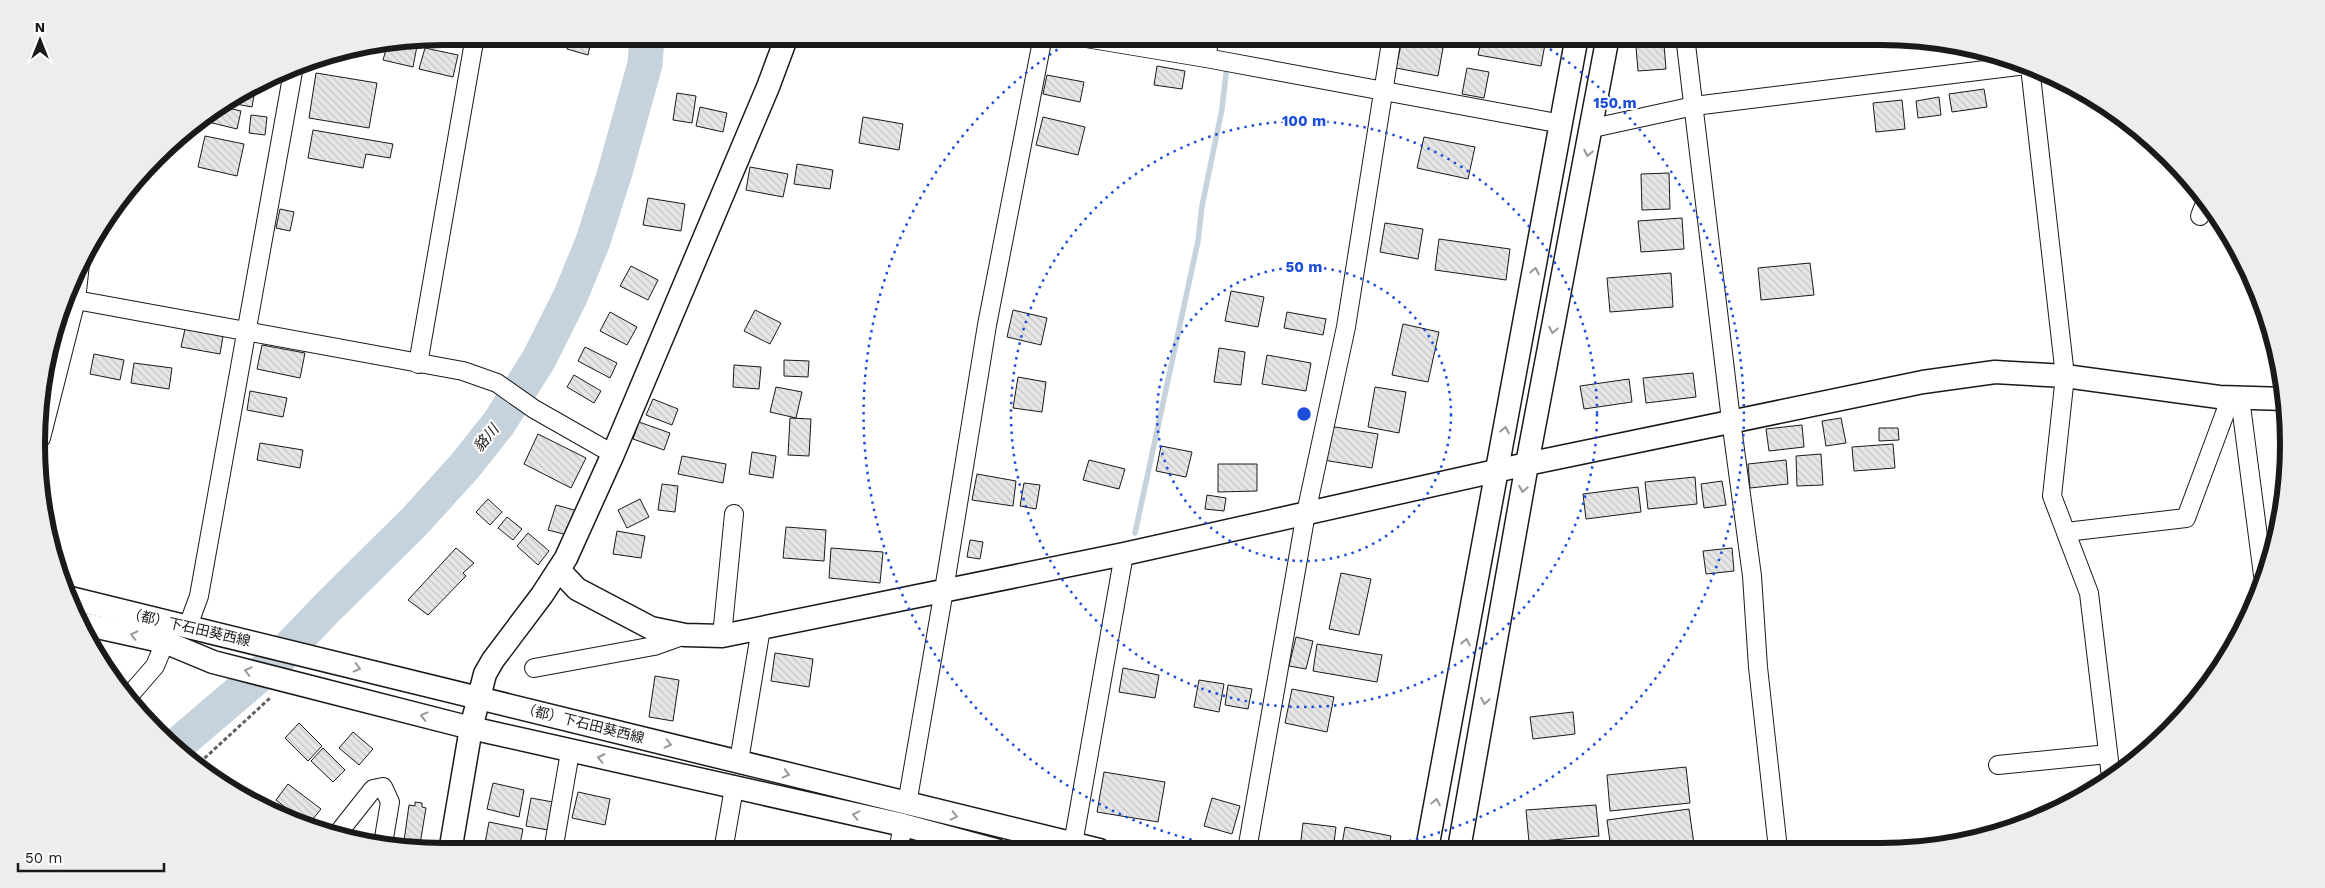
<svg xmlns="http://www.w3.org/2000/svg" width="2325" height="888" viewBox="0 0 2325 888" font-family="'Work Sans','Noto Sans JP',sans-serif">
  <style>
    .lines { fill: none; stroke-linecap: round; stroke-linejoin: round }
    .stream { stroke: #c6d2dc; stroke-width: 5.5 }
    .river { stroke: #c6d2dc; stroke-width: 35 }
    .building { fill: url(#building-back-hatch); stroke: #1a1a1a }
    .minor-casing { stroke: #1a1a1a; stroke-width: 20 }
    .tertiary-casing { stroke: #1a1a1a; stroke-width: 25 }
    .path { stroke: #5f5f5f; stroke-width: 3; stroke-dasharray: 4 2.5; stroke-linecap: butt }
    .minor { stroke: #fff; stroke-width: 18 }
    .tertiary { stroke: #fff; stroke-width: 22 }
    .oneway { stroke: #989898 }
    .ring { fill: none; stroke: #1d4ed8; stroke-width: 2.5; stroke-dasharray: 2.5 5 }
    .labels { text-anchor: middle; stroke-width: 4; stroke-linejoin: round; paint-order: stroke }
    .street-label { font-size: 14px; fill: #1a1a1a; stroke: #fff }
    .water-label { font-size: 15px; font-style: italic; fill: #1a1a1a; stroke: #fff }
    .rim { fill: none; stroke: #1a1a1a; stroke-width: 6 }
    .centre { fill: #1d4ed8; stroke: #fff; stroke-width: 2.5 }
    .ring-label { font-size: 15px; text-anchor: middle; font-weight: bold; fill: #1d4ed8; stroke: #fff; stroke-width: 4; stroke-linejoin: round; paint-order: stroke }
  </style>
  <defs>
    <pattern id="building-back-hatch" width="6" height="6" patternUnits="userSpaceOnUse" patternTransform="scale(1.25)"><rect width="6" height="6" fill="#e6e6e6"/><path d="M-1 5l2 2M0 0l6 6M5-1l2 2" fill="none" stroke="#c5c5c5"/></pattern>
  </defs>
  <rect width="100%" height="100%" fill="#fff"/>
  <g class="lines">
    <!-- stream -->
    <path class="stream" d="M1135,533l63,-292 4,-35 20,-97 5,-44"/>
    <!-- river -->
    <path class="river" d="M176,746l103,-88 48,-50 87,-86 50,-55 35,-44 40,-64 32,-64 22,-54 22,-69 30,-108 2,-28"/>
  </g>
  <!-- building -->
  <g class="building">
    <path d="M1482,36h46l18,3 -5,27 -63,-11z"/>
    <path d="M570,40l20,6 -2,9 -21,-6z"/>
    <path d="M1402,40l41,8 -5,28 -42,-8z"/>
    <path d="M404,43l13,3 -4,21 -30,-7 4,-14z"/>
    <path d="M1664,45l2,24 -28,2 -2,-24z"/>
    <path d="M425,48l33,7 -5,22 -34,-8z"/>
    <path d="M1157,66l28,5 -3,18 -28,-4z"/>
    <path d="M1467,68l22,4 -5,26 -22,-4z"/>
    <path d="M316,73l61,10 -8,45 -60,-10z"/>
    <path d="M1047,75l37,7 -4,20 -37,-8z"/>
    <path d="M256,84l-4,23 -27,-5 15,-11z"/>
    <path d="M1984,89l3,18 -35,5 -3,-18z"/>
    <path d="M677,93l19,3 -4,27 -19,-3z"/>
    <path d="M1939,97l2,18 -23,3 -2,-17z"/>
    <path d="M1902,100l3,29 -29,3 -3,-29z"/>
    <path d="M219,106l22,5 -4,18 -37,-9z"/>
    <path d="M700,107l27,6 -4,19 -27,-6z"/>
    <path d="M251,115l16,2 -2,18 -16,-2z"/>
    <path d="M863,117l40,7 -4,26 -40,-7z"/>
    <path d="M1043,117l42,10 -7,28 -42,-10z"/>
    <path d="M313,130l80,14 -3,14 -24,-4 -3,14 -55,-10z"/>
    <path d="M205,136l39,8 -7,32 -39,-9z"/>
    <path d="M1424,137l51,10 -7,32 -51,-11z"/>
    <path d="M797,164l36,6 -3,19 -36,-5z"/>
    <path d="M750,167l38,7 -5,23 -37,-7z"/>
    <path d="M1669,173l1,36 -28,1 -1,-36z"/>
    <path d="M648,198l37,6 -4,27 -38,-6z"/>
    <path d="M280,209l14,3 -4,19 -14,-3z"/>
    <path d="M1682,218l2,31 -43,3 -3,-31z"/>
    <path d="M1385,223l38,6 -5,30 -38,-7z"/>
    <path d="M1439,239l71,10 -4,31 -71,-10z"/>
    <path d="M1810,263l4,32 -53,5 -3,-32z"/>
    <path d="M631,266l27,14 -10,20 -28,-14z"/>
    <path d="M1671,273l2,34 -63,5 -3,-34z"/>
    <path d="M1231,291l33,6 -6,30 -33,-6z"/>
    <path d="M755,310l26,13 -11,21 -26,-13z"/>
    <path d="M1013,310l34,8 -6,27 -34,-8z"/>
    <path d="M610,312l27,15 -10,18 -27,-14z"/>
    <path d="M1287,312l39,7 -3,16 -39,-7z"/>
    <path d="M1403,324l36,8 -11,50 -36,-7z"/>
    <path d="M185,329l38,7 -3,18 -39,-7z"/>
    <path d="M262,345l43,8 -5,25 -43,-9z"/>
    <path d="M585,347l32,16 -7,15 -32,-17z"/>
    <path d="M1219,348l26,4 -4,33 -27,-3z"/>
    <path d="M94,354l30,6 -4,20 -30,-6z"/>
    <path d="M1267,355l44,8 -5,28 -44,-7z"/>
    <path d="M784,360l25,1 -1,16 -24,-1z"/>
    <path d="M134,363l38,5 -3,21 -38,-6z"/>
    <path d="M734,365l27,2 -2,22 -26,-2z"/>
    <path d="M1693,373l3,24 -50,6 -3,-25z"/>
    <path d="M574,375l27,16 -7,12 -27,-16z"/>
    <path d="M1018,377l28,5 -4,30 -29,-4z"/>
    <path d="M1629,379l3,23 -48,7 -4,-23z"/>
    <path d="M776,387l26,5 -6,26 -26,-6z"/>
    <path d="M1375,387l31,5 -7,41 -31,-6z"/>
    <path d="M250,391l37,7 -4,19 -36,-7z"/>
    <path d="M653,399l25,10 -6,16 -26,-10z"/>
    <path d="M790,418l21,1 -2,37 -21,-1z"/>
    <path d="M1841,418l5,25 -20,3 -4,-25z"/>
    <path d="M639,422l31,11 -6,17 -31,-11z"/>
    <path d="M1802,425l2,22 -35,4 -3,-22z"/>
    <path d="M1329,426l49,8 -6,34 -49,-8z"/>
    <path d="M1879,428h19l1,12 -20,1z"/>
    <path d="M538,434l48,24 -15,30 -47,-24z"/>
    <path d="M260,443l43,7 -3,18 -43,-8z"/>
    <path d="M1893,444l2,24 -41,3 -2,-24z"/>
    <path d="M1161,446l31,6 -6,25 -30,-6z"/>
    <path d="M752,452l24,4 -3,22 -24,-4z"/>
    <path d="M1821,454l2,31 -26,1 -1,-30z"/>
    <path d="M682,456l44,8 -3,19 -45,-9z"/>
    <path d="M1089,460l36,9 -6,20 -36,-9z"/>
    <path d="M1786,460l2,24 -38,4 -2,-24z"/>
    <path d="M1218,464h39v27l-39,1z"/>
    <path d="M977,474l39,7 -3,25 -41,-6z"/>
    <path d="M1695,477l2,27 -49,5 -3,-27z"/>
    <path d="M1722,481l4,24 -22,3 -3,-24z"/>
    <path d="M1024,483l16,2 -4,24 -16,-3z"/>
    <path d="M662,484l16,2 -3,26 -17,-2z"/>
    <path d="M1638,487l3,25 -55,7 -3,-25z"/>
    <path d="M1207,495l19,3 -2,13 -19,-2z"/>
    <path d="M488,499l14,13 -12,13 -14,-13z"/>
    <path d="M640,499l9,18 -22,11 -9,-18z"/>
    <path d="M556,505l22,6 -7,25 -23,-6z"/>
    <path d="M507,517l15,12 -9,11 -15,-12z"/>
    <path d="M786,527l40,3 -2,31 -41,-3z"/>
    <path d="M617,531l28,5 -4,22 -28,-4z"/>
    <path d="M528,533l21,18 -11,14 -21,-19z"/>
    <path d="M970,540l13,2 -3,17 -13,-2z"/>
    <path d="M456,548l18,15 -11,10 3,3 -38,39 -20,-15z"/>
    <path d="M831,548l52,4 -3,31 -51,-5z"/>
    <path d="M1732,548l2,23 -28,3 -3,-23z"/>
    <path d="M1341,573l30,6 -12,56 -30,-6z"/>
    <path d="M1296,637l17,4 -7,28 -17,-3z"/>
    <path d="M1317,644l65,11 -5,27 -64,-11z"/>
    <path d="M775,653l38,6 -4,28 -38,-6z"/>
    <path d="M1123,668l36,7 -4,23 -36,-6z"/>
    <path d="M655,676l24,4 -6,41 -24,-4z"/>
    <path d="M1199,680l25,4 -5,28 -25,-5z"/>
    <path d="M1228,685l24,4 -4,20 -23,-4z"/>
    <path d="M1292,689l42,8 -7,35 -42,-9z"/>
    <path d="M1573,712l2,22 -42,5 -3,-22z"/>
    <path d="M299,723l23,23 -14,15 -23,-23z"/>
    <path d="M353,732l20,17 -14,16 -20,-17z"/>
    <path d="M323,748l22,22 -12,12 -22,-21z"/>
    <path d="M1686,767l4,36 -80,8 -3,-36z"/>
    <path d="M1104,772l61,10 -7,40 -61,-10z"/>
    <path d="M493,783l31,7 -5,27 -32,-8z"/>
    <path d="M288,784l33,25 -13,16 -32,-25z"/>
    <path d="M578,792l32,7 -5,26 -33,-7z"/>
    <path d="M531,798l22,4 -5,28 -22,-4z"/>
    <path d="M1212,798l28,8 -8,28 -28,-8z"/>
    <path d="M415,802l7,1v4l4,1 -6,36 -16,-3 5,-36 6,1z"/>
    <path d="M1596,805l3,31 -70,6 -3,-32z"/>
    <path d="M1689,809l5,35 -38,5h-45l-4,-29z"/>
    <path d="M489,822l34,7 -4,20 -34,-6z"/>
    <path d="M1303,823l33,4 -3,23 -33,-2z"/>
    <path d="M1345,827l46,9 -3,14h-47z"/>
  </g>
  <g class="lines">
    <defs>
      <g id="minor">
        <path d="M1074,36l132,22 356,66"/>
        <path d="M1685,36l46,384 21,156 6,91 20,182"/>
        <path d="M1206,58l4,-22"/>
        <path d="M2030,67l35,309 -13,120 37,97 22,184"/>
        <path d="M1593,128l101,-22 332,-41"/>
        <path d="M2200,216l6,-15"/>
        <path d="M76,300l387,71 34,12 37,26 79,45"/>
        <path d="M418,364l57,-328"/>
        <path d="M2240,398l23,177"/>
        <path d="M41,438l35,-138 4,-36"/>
        <path d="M2066,532l120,-14 45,-121"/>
        <path d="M188,626l11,-30 95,-530"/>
        <path d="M722,636l12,-122"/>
        <path d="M534,668l120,-22 31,-11"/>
        <path d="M129,696l26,-30 10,-24"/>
        <path d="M739,761l22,-133"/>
        <path d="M1998,765l110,-11"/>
        <path d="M907,804l37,-214 43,-265 56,-289"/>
        <path d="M335,837l38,-48 10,-2 7,15 -7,42"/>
        <path d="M1073,844l51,-290"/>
        <path d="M1247,850l59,-337 40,-186 46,-291"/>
        <path d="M553,851l17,-99"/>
        <path d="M723,851l11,-63"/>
        <path d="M898,851l5,-26"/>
      </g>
      <g id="tertiary">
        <path d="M559,570l18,19 74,39 34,7 37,1 402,-82 403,-90 396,-82 72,-10 70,4 154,21 67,2"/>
        <path d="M66,597l1033,253"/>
        <path d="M79,623l86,19 48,20 258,66 432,97 93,25"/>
        <path d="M1427,849l150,-813"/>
        <path d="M1459,849l68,-385 81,-428"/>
        <path d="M450,852l21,-124 14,-54 8,-14 49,-65 24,-37 47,-104 155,-367 19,-51"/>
      </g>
    </defs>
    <!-- minor casing -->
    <use href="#minor" class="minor-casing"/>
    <!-- tertiary casing -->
    <use href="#tertiary" class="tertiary-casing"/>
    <!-- path -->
    <path class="path" d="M195,767l75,-69"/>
    <!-- minor -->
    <use href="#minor" class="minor"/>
    <!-- tertiary -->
    <use href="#tertiary" class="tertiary"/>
  </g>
  <!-- one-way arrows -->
  <defs><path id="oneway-chevron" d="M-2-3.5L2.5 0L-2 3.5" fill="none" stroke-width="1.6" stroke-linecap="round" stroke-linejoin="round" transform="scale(1.25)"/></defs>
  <g class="oneway">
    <use href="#oneway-chevron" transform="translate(1588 153) rotate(101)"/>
    <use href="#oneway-chevron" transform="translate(1535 271) rotate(-79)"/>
    <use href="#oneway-chevron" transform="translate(1553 330) rotate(101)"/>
    <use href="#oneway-chevron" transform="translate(1505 430) rotate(-79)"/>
    <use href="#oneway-chevron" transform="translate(1523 489) rotate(100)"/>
    <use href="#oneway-chevron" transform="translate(134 635) rotate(-167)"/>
    <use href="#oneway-chevron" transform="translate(1466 642) rotate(-79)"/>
    <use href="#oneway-chevron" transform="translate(357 668) rotate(14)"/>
    <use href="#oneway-chevron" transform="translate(248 671) rotate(-166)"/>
    <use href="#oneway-chevron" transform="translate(1485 701) rotate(100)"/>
    <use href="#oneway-chevron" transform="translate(424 716) rotate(-165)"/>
    <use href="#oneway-chevron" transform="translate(668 744) rotate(14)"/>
    <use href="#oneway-chevron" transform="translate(601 758) rotate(-168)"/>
    <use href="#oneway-chevron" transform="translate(786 774) rotate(15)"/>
    <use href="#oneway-chevron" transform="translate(1436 802) rotate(-79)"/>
    <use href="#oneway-chevron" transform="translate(856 815) rotate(-167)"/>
    <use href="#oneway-chevron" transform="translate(954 816) rotate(13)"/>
  </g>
  <!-- distance rings -->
  <g class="ring">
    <circle cx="1304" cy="414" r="147"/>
    <circle cx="1304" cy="414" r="293"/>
    <path d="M1243 850A440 440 0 0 1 1077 37M1531 37A440 440 0 0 1 1369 849"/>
  </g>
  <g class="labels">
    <!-- street labels -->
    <g class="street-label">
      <text transform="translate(189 627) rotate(13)" y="5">（都）下石田葵西線</text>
      <text transform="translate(583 723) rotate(14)" y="5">（都）下石田葵西線</text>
    </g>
    <!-- water labels -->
    <g class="water-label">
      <text transform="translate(486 438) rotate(-50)" y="5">貉川</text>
    </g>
  </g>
  <!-- crop -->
  <path d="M0 0H2325V888H0ZM444 45H1881A399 399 0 0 1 2280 444V444A399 399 0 0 1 1881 843H444A399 399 0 0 1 45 444V444A399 399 0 0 1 444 45Z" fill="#ededed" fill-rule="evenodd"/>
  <path class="rim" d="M444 45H1881A399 399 0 0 1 2280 444V444A399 399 0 0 1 1881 843H444A399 399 0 0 1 45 444V444A399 399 0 0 1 444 45Z"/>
  <circle cx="1304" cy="414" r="8" class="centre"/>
  <g class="ring-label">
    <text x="1615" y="108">150 m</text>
    <text x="1304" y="126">100 m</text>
    <text x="1304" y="272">50 m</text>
  </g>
  <!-- north arrow -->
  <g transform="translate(40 40)" stroke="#ffffff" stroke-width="4" paint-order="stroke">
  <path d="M0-4L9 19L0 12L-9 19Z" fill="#1a1a1a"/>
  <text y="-8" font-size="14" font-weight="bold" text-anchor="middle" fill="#1a1a1a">N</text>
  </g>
  <!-- scale -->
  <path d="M18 863v8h146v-8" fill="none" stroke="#1a1a1a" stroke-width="2.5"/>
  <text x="25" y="863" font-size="15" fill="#1a1a1a" stroke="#ffffff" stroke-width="4" paint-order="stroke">50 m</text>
</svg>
